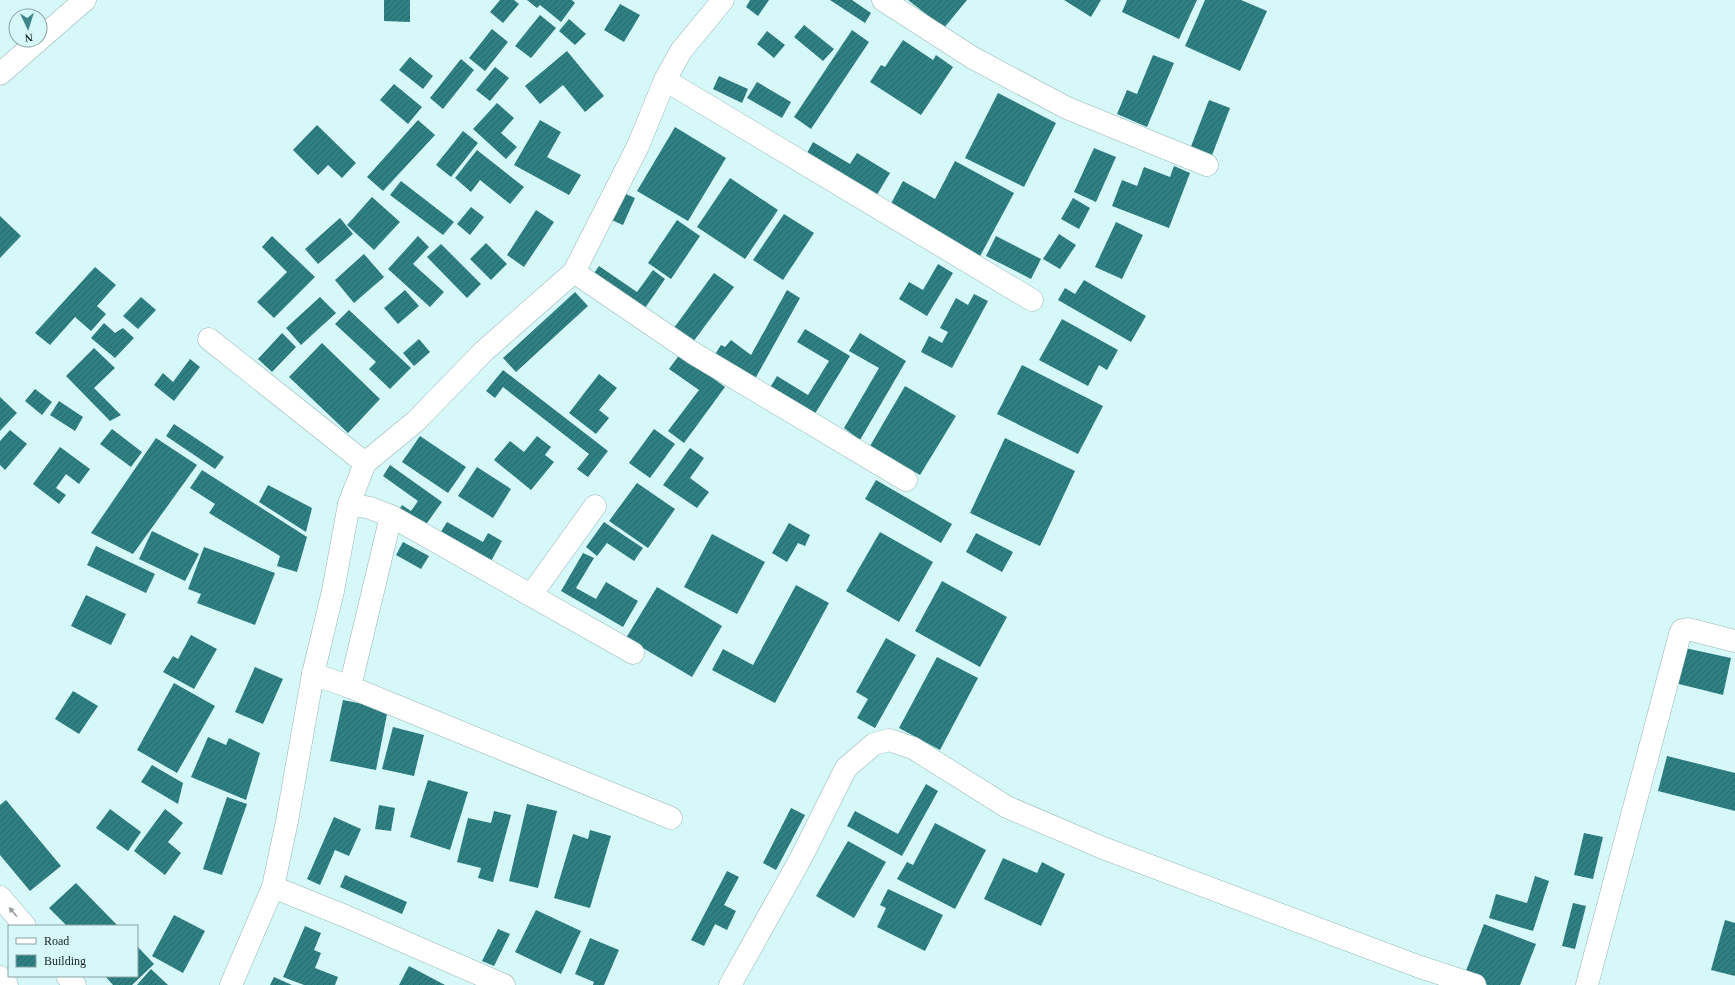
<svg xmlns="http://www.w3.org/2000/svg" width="1735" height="985" viewBox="0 0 1735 985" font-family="Georgia,serif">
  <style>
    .building { fill: url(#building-hatch) }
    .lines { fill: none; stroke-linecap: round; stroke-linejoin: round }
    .street-casing { stroke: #96b5b6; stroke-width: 23 }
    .secondary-casing { stroke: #96b5b6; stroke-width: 23 }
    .street { stroke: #fff; stroke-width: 22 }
    .secondary { stroke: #fff; stroke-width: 22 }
    .oneway { fill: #969b9b }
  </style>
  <defs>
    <pattern id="building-hatch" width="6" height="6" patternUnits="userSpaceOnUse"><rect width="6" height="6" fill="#2f8083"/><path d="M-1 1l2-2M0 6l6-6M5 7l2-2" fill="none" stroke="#27686b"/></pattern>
  </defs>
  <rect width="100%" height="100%" fill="#d7f8f9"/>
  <!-- building -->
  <g class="building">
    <path d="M384,0h26v22l-26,-1z"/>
    <path d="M500,0h14l5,4 -16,19 -13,-11z"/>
    <path d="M527,0h45l3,3 -14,19 -21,-17 -3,3z"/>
    <path d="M750,0h19l-11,16 -12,-9z"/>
    <path d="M830,0h22l19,13 -6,10z"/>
    <path d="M908,0h59l-23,28z"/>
    <path d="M1064,0h37l-10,17z"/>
    <path d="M1127,0h70l-18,39 -57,-27z"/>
    <path d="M1205,0h36l26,11 -27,60 -55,-25z"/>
    <path d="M620,4l20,11 -16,27 -20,-12z"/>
    <path d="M540,15l16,13 -25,30 -16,-12z"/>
    <path d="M569,19l17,15 -11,11 -16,-14z"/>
    <path d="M804,25l30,24 -11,12 -29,-24z"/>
    <path d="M492,29l16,13 -23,29 -16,-13z"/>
    <path d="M852,30l17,12 -58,87 -17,-12z"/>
    <path d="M767,31l18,14 -11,13 -17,-14z"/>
    <path d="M903,40l30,20 3,-5 17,12 -32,48 -51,-33 11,-17 4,2z"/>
    <path d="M567,51l37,45 -19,16 -22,-27 -23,19 -15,-18z"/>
    <path d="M1153,55l21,8 -27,64 -30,-13 10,-24 10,4z"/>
    <path d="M410,57l23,19 -10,13 -24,-19z"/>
    <path d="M461,59l13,11 -31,39 -13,-11z"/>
    <path d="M495,67l14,11 -19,23 -14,-11z"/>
    <path d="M719,76l29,13 -6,14 -29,-14z"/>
    <path d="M757,82l34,20 -9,16 -35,-20z"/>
    <path d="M394,84l28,23 -14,17 -28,-24z"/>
    <path d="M998,93l58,30 -32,64 -59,-29z"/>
    <path d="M1209,100l21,8 -19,50 -21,-9z"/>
    <path d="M497,103l17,15 -13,15 16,14 -11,12 -33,-30z"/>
    <path d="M418,120l17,15 -52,56 -16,-14z"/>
    <path d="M540,120l21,12 -14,25 34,18 -12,20 -55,-30z"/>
    <path d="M317,125l39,38 -14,15 -14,-13 -10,10 -25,-25z"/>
    <path d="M675,127l51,31 -38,63 -51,-30z"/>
    <path d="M463,131l15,12 -27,34 -15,-12z"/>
    <path d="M813,142l37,22 7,-11 33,20 -15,25 -70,-41z"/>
    <path d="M1094,148l22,9 -20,45 -22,-10z"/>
    <path d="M477,150l47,37 -14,17 -30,-24 -9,12 -16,-14z"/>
    <path d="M955,161l59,32 -36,67 -91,-49 16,-30 32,18z"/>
    <path d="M1174,166l16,7 -21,55 -57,-22 10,-26 15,6 7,-19 26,10z"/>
    <path d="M730,178l48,32 -33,49 -48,-32z"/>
    <path d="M401,181l53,41 -11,13 -53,-40z"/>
    <path d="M619,191l16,7 -12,27 -16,-7z"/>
    <path d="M372,197l28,25 -26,28 -27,-25z"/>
    <path d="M1073,198l17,10 -11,21 -18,-10z"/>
    <path d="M471,207l13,10 -14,18 -13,-11z"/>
    <path d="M536,210l18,12 -30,45 -17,-12z"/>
    <path d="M784,214l30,19 -31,47 -30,-20z"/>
    <path d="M0,216l21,20 -21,22z"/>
    <path d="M340,218l13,16 -35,30 -13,-15z"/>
    <path d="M677,220l23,16 -29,43 -23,-16z"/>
    <path d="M1116,222l27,13 -21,44 -27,-12z"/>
    <path d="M1059,234l17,11 -16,24 -17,-10z"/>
    <path d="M272,236l43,41 -41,41 -17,-16 30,-30 -25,-25z"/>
    <path d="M418,236l11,11 -16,17 31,28 -14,15 -42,-38z"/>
    <path d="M996,236l45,23 -10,20 -45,-23z"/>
    <path d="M486,243l21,21 -16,16 -21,-21z"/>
    <path d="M441,244l40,40 -14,14 -40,-41z"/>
    <path d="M364,254l20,23 -30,26 -19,-23z"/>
    <path d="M938,264l15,9 -26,43 -28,-17 10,-17 14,8z"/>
    <path d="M599,266l38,26 16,-22 12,9 -22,32 -51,-35z"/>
    <path d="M95,267l21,18 -19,21 9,8 -15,17 -16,-14 -25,28 -15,-12z"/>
    <path d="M714,273l20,14 -44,59 -19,-14z"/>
    <path d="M1084,280l62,36 -15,26 -73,-42 7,-12 10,6z"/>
    <path d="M405,290l14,16 -21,18 -14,-16z"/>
    <path d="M787,290l13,8 -45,81 -41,-23 7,-11 4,2 6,-7 20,15z"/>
    <path d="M575,292l13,14 -72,66 -13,-14z"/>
    <path d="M974,294l14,7 -36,67 -31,-16 8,-16 13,7 6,-11 -8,-4 16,-30 12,7z"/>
    <path d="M141,297l15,13 -18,19 -15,-13z"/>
    <path d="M320,297l16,16 -35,32 -15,-17z"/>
    <path d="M349,310l62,58 -21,21 -21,-20 7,-7 -41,-38z"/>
    <path d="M1062,319l56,31 -11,20 -8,-5 -11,21 -49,-26z"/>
    <path d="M104,323l11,10 8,-5 11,10 -19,20 -24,-20z"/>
    <path d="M805,329l45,27 -37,61 -45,-26 9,-15 31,19 21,-34 -32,-19z"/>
    <path d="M282,333l14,14 -24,25 -14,-13z"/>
    <path d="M860,333l46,28 -46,79 -16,-12 35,-60 -30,-17z"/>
    <path d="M419,339l11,13 -16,14 -11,-13z"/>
    <path d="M322,343l58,56 -32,34 -59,-56z"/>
    <path d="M94,348l21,20 -21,20 27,27 -11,6 -44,-45z"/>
    <path d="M680,354l45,33 -41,56 -16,-12 31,-41 -30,-21z"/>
    <path d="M190,359l10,8 -26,34 -20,-16 9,-12 10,9z"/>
    <path d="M1022,365l81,41 -25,48 -81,-40z"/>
    <path d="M503,370l105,81 -20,26 -11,-8 12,-15 -86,-67 -8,11 -9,-7z"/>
    <path d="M599,374l18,14 -18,22 10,8 -13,16 -27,-21z"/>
    <path d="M905,386l51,30 -36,59 -50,-29z"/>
    <path d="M35,389l17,13 -10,13 -17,-14z"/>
    <path d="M0,397l17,16 -17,18z"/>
    <path d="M59,401l24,16 -8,14 -25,-16z"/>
    <path d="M174,424l50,33 -9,12 -49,-33z"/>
    <path d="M112,429l30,23 -11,15 -31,-23z"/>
    <path d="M654,429l21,15 -25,34 -21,-15z"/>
    <path d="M10,430l17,14 -22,26 -5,-5v-24z"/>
    <path d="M420,436l46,31 -18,26 -46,-31z"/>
    <path d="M537,436l14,11 -6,8 9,7 -23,28 -37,-30 16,-19 14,11z"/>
    <path d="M156,438l41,27 -64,89 -42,-21z"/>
    <path d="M1005,438l70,33 -35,75 -70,-33z"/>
    <path d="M60,447l30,22 -11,15 -13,-10 -10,14 10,7 -7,9 -26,-20z"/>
    <path d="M690,448l14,10 -14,20 19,14 -12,16 -34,-23z"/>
    <path d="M390,465l52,37 -20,28 -25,-17 5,-8 9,6 7,-10 -35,-25z"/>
    <path d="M477,467l34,22 -18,29 -35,-22z"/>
    <path d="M202,470l105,67 -10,35 -20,-6 3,-10 -71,-43 6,-9 -25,-16z"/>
    <path d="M876,480l76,44 -11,19 -76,-44z"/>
    <path d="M637,483l38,26 -27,39 -39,-27z"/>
    <path d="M268,485l44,23 -6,24 -47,-30z"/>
    <path d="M447,522l36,20 5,-9 14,8 -12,22 -51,-28z"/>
    <path d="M604,522l39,26 -9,13 -27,-18 -10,13 -11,-9z"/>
    <path d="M789,523l21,12 -5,11 -7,-3 -11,19 -15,-9z"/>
    <path d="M152,531l47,23 -14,27 -46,-22z"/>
    <path d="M880,532l53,30 -34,60 -53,-31z"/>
    <path d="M976,533l37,19 -11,20 -36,-20z"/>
    <path d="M712,534l53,28 -28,52 -53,-27z"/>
    <path d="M403,542l26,14 -8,13 -25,-14z"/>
    <path d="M96,546l59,28 -9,19 -59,-28z"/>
    <path d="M204,547l71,26 -20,52 -58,-22 4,-9 -13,-5z"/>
    <path d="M583,553l11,5 -18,30 20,11 10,-17 32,19 -15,26 -62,-36z"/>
    <path d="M942,581l65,36 -27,50 -65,-36z"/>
    <path d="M796,585l33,18 -54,100 -63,-33 11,-21 30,16z"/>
    <path d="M657,587l65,39 -30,51 -66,-39z"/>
    <path d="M86,595l40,19 -15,31 -40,-19z"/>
    <path d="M191,635l26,14 -23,40 -31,-17 10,-16 5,3z"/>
    <path d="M886,638l30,17 -41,73 -18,-10 11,-19 -12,-7z"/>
    <path d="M1685,648l46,10 -8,37 -48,-12z"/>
    <path d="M937,657l41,21 -38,72 -41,-22z"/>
    <path d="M255,667l28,12 -20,45 -28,-12z"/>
    <path d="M174,683l41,23 -38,67 -40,-23z"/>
    <path d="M73,691l25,15 -19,28 -24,-15z"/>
    <path d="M343,700l45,9 -12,61 -46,-9z"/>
    <path d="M393,727l31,8 -10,41 -32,-7z"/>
    <path d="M208,737l18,8 3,-7 31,15 -14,47 -55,-23z"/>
    <path d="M1667,756l68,17v38l-77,-20z"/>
    <path d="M152,765l31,18 -5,21 -37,-22z"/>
    <path d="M428,780l40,12 -18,58 -40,-13z"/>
    <path d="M926,784l12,7 -36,65 -55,-30 8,-15 43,23z"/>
    <path d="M227,797l20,7 -25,71 -19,-6z"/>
    <path d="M6,800l55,66 -31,25 -30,-36v-50z"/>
    <path d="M527,804l30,7 -19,77 -29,-7z"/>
    <path d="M379,805l16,3 -4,23 -16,-2z"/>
    <path d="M791,808l14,7 -29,55 -13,-7z"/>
    <path d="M110,809l31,23 -13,19 -32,-23z"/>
    <path d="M165,809l18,14 -15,19 13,11 -16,22 -31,-24z"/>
    <path d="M494,811l17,4 -18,67 -15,-4 3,-10 -24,-6 11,-44 23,5z"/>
    <path d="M334,817l27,12 -12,27 -14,-6 -15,35 -13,-6z"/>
    <path d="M935,823l51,27 -31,59 -58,-30 10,-17 6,3z"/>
    <path d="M590,830l21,6 -21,72 -36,-10 19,-64 15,5z"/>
    <path d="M1584,833l19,4 -10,42 -19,-4z"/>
    <path d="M848,841l38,21 -32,56 -38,-22z"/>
    <path d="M1003,858l34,15 5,-11 23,12 -24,52 -57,-27z"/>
    <path d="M727,871l12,6 -15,28 12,6 -9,19 -12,-6 -11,22 -13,-6z"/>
    <path d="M345,875l62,27 -5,12 -62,-27z"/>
    <path d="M1535,876l14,5 -16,50 -44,-13 7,-24 31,9z"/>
    <path d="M76,883l42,43h-51l-18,-18z"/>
    <path d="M888,889l55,26 -18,36 -48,-24 9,-19 -6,-3z"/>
    <path d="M1573,903l13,3 -11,43 -13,-3z"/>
    <path d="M536,910l45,21 -20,43 -46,-22z"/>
    <path d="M174,915l31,16 -22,42 -31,-17z"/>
    <path d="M1725,920l10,3v53l-24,-6z"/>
    <path d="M1484,924l52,20 -16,41h-32l-24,-9z"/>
    <path d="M305,926l16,7 -7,17 7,3 -6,15 23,9 -3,8h-31l-21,-8z"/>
    <path d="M498,929l12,5 -16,32 -12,-5z"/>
    <path d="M590,938l29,12 -15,35h-11l1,-3 -19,-8z"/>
    <path d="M137,946l17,18 -22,21h-19l-8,-9h32z"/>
    <path d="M409,966l36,19h-46z"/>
    <path d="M151,969l17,16h-31z"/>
    <path d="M274,977l18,8h-22z"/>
  </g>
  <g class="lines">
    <defs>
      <g id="street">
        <path d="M883,0l90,58 94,50 140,57"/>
        <path d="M40,39l45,-39"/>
        <path d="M0,74l39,-34"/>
        <path d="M665,80l367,220"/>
        <path d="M574,272l119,81 213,127"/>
        <path d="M209,339l156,124"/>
        <path d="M349,504l21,4 21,8 242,137"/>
        <path d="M531,595l64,-89"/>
        <path d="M313,674l37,13 321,131"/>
        <path d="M350,687l41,-171"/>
        <path d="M273,887l72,29 159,69"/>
        <path d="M231,985l42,-98 14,-66 26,-147 20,-83 16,-87 16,-41 51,-42 68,-70 90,-79 64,-126 27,-66 16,-29 42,-51"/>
        <path d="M730,985l71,-127 45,-90 28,-24 15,-4 24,8 94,59 96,41 317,119 55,18"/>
        <path d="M1587,985l93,-351 2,-4 6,-1 47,12"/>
      </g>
      <g id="secondary">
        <path d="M0,897l25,29"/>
        <path d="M67,976l8,9"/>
        <path d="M0,977l7,8"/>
      </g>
    </defs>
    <!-- street casing -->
    <use href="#street" class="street-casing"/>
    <!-- secondary casing -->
    <use href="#secondary" class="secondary-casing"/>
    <!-- street -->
    <use href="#street" class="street"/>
    <!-- secondary -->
    <use href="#secondary" class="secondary"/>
  </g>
  <!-- one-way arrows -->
  <defs><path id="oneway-solid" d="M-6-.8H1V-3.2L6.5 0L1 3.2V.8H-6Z"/></defs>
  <use class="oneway" href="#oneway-solid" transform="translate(13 912) rotate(-131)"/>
  <!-- legend -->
  <rect x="8" y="925" width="130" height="52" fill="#d7f8f9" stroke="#89a2a3"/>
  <rect x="16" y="938" width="20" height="6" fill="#ffffff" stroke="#89a2a3"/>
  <text x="44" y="945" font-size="12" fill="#152121">Road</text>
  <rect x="16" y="955" width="20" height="12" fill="url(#building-hatch)" stroke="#89a2a3"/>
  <text x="44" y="965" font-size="12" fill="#152121">Building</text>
  <!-- north arrow -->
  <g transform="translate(28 28) rotate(176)"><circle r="19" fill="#d7f8f9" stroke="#89a2a3"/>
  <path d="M0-3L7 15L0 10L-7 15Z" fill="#3e8689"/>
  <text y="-6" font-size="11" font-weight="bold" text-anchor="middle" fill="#152121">N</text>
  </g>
</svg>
